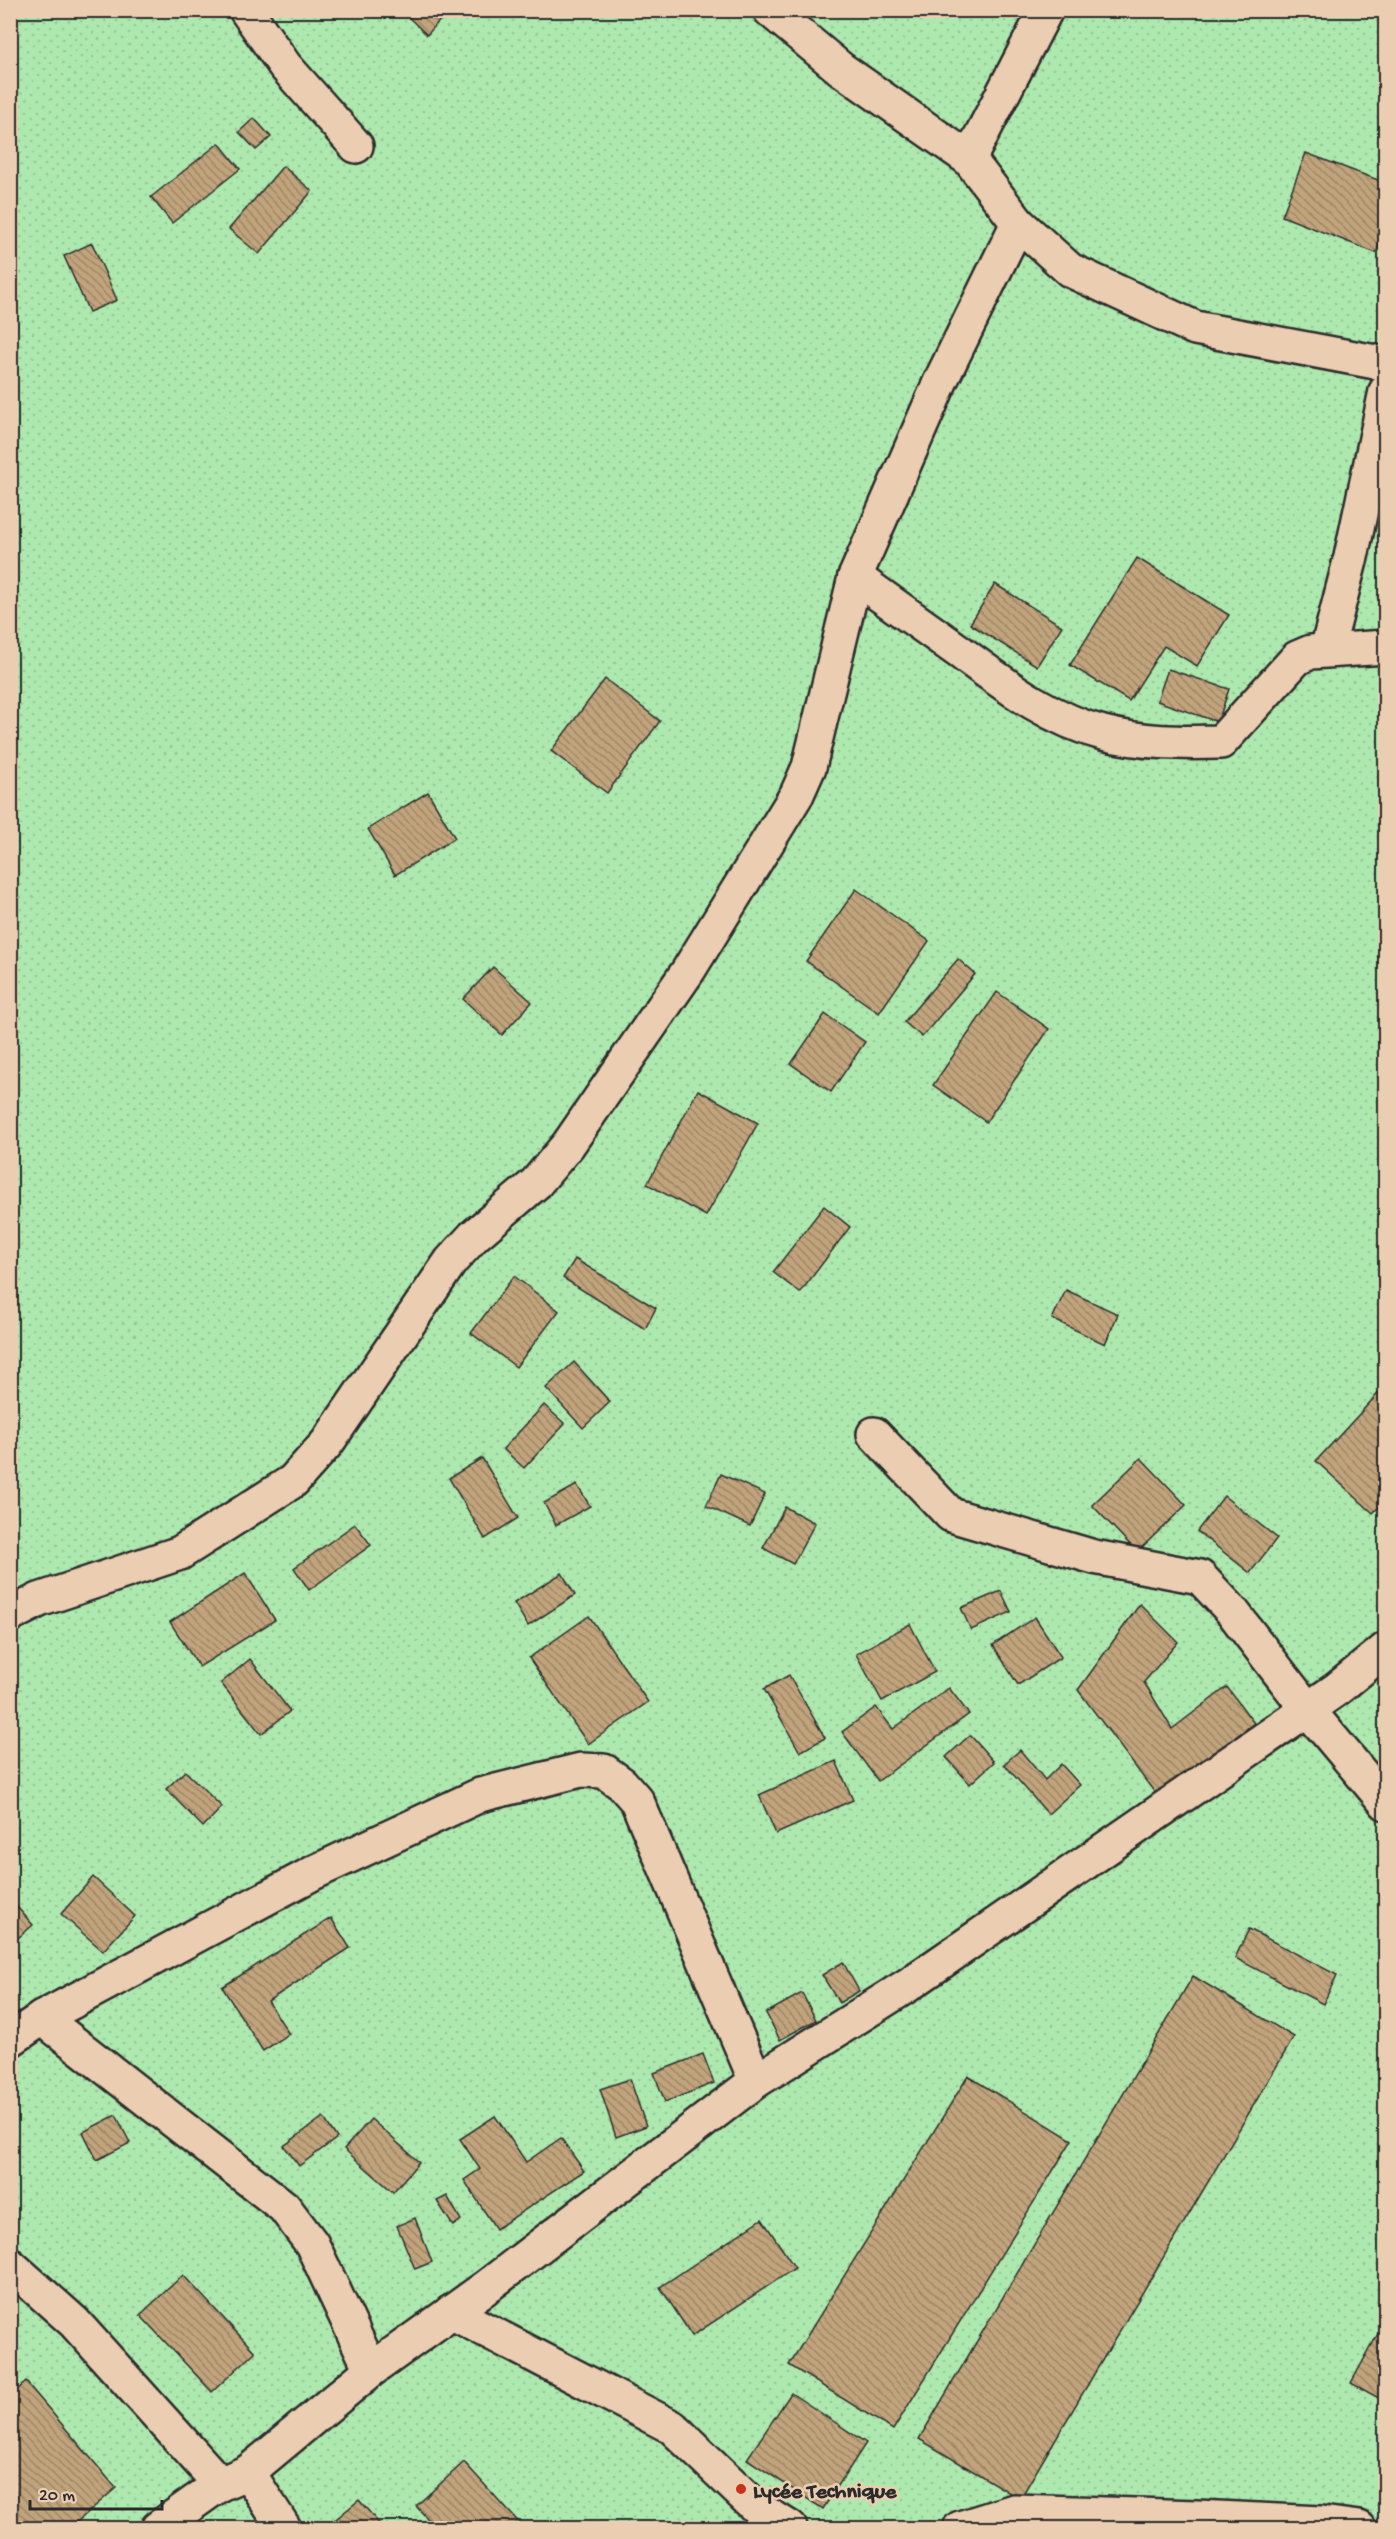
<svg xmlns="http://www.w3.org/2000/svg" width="1396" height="2539" viewBox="0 0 1396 2539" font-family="'Gochi Hand',sans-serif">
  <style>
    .grass { fill: url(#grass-dots); stroke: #6c8a6d; stroke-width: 1.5 }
    .building { fill: url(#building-back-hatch); stroke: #2b2b2b; stroke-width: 1.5 }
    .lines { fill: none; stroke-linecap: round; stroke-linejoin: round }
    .street-casing { stroke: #2b2b2b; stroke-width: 38 }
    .secondary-casing { stroke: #2b2b2b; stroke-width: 38 }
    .street { stroke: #ebcdb1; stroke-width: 33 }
    .secondary { stroke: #ebcdb1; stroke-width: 33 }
    .poi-dot { fill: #c8321e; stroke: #ebcdb1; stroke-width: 2 }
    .labels { text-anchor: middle; stroke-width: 5; stroke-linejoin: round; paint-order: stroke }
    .poi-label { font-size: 22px; font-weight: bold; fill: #2b2b2b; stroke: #ebcdb1; text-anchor: start }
  </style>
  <defs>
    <pattern id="grass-dots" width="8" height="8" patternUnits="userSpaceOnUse" patternTransform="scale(1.5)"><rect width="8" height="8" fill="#ade9af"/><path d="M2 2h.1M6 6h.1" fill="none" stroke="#95c897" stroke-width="1.8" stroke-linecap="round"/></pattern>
    <pattern id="building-back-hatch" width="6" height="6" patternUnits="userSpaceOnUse" patternTransform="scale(1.5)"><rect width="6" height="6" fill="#c1a47c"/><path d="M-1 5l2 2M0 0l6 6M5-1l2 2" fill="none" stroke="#9d8666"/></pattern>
  </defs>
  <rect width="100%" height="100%" fill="#e6c7a8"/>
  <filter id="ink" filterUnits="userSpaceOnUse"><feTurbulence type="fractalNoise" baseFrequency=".0167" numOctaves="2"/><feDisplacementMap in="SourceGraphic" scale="12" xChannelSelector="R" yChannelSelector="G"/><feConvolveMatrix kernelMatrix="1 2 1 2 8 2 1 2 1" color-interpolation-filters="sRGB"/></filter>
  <g filter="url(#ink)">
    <!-- grass -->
    <rect class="grass" x="11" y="11" width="1374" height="2517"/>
    <!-- building -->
    <g class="building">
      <path d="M401,10h48l-22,25z"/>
      <path d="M254,118l17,19 -15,13 -17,-18z"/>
      <path d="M219,143l21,26 -68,54 -21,-26z"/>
      <path d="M1306,153l80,30v44l-10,26 -94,-37z"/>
      <path d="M283,166l29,25 -53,63 -30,-25z"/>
      <path d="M92,243l25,57 -28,12 -25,-56z"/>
      <path d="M1137,558l92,57 -32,51 -33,-20 -35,55 -59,-36z"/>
      <path d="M995,584l67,42 -25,40 -67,-42z"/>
      <path d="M1168,669l61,20 -11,33 -61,-21z"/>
      <path d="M605,679l55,42 -53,72 -56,-42z"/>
      <path d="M428,792l27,46 -60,37 -27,-46z"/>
      <path d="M856,889l73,52 -50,72 -73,-52z"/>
      <path d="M958,959l17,15 -53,63 -18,-15z"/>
      <path d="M493,967l39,35 -30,33 -39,-36z"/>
      <path d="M997,992l52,37 -63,93 -53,-37z"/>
      <path d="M825,1014l40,28 -34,50 -40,-28z"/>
      <path d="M698,1090l60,33 -52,93 -59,-32z"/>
      <path d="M824,1206l26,21 -50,66 -27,-21z"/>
      <path d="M575,1259l81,49 -11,21 -82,-51z"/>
      <path d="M514,1276l45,35 -43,56 -45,-34z"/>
      <path d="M1066,1290l52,24 -13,30 -53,-25z"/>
      <path d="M574,1362l36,40 -27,26 -37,-40z"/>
      <path d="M1386,1385v115l-13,13 -57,-52z"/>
      <path d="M544,1405l21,19 -41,44 -21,-19z"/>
      <path d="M482,1458l36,60 -33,21 -36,-61z"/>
      <path d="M1141,1458l45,47 -49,47 -45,-47z"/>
      <path d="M721,1474l44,20 -15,32 -44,-20z"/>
      <path d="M577,1485l13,21 -34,19 -12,-22z"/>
      <path d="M1224,1496l53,42 -27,35 -53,-42z"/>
      <path d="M785,1507l30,16 -22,41 -30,-16z"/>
      <path d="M355,1524l16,21 -62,45 -15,-22z"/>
      <path d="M245,1573l30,47 -76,47 -29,-45z"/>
      <path d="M562,1573l13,22 -47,31 -14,-23z"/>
      <path d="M1001,1591l10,21 -40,18 -10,-22z"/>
      <path d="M1140,1604l38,38 -34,40 28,47 55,-42 27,36 -96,74 -80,-107z"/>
      <path d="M589,1616l59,86 -60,42 -59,-86z"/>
      <path d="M1035,1617l26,40 -43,28 -25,-40z"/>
      <path d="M910,1624l25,48 -53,29 -26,-47z"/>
      <path d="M250,1659l40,52 -29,23 -40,-51z"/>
      <path d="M789,1675l36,63 -25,14 -36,-63z"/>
      <path d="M949,1688l20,26 -91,67 -36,-49 34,-25 17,22z"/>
      <path d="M970,1735l24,27 -24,22 -24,-27z"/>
      <path d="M1020,1750l25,30 16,-16 19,21 -32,29 -44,-50z"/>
      <path d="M836,1761l17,39 -77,34 -17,-39z"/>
      <path d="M185,1771l37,36 -19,20 -37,-38z"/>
      <path d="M93,1877l42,39 -32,35 -42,-37z"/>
      <path d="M10,1899l23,26 -23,20z"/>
      <path d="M331,1918l19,30 -82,53 21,33 -26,17 -41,-64z"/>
      <path d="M1249,1929l88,46 -14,29 -88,-46z"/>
      <path d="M843,1962l16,29 -20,12 -17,-28z"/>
      <path d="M1193,1976l101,61 -274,462 -101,-60z"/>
      <path d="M802,1993l14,27 -36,20 -14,-27z"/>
      <path d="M703,2054l11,29 -49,19 -11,-29z"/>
      <path d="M968,2076l104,64 -179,290 -104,-65z"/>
      <path d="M630,2079l16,47 -30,11 -16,-48z"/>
      <path d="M116,2115l14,28 -33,17 -14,-28z"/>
      <path d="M495,2116l31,46 35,-24 23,33 -88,58 -32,-49 16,-11 -20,-30z"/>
      <path d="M323,2117l14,21 -38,28 -15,-20z"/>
      <path d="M371,2119l48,43 -26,30 -49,-43z"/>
      <path d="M447,2196l14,24 -8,6 -16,-25z"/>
      <path d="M415,2218l17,44 -17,7 -18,-43z"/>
      <path d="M762,2219l33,49 -103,68 -32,-49z"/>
      <path d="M183,2275l72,77 -43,40 -72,-77z"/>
      <path d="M1386,2319v83l-35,-19z"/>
      <path d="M26,2382l90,106 -46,40h-60v-132z"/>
      <path d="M791,2393l75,50 -43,66 -76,-50z"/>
      <path d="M464,2462l60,66h-88l-20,-22z"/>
      <path d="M359,2500l24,28h-58z"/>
    </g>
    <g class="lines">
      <defs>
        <g id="street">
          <path d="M246,10l39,56 71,80"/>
          <path d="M770,10l71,59 128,90 49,64 52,47 125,58 191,36"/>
          <path d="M969,159l77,-149"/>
          <path d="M855,577c35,25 70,50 105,75 44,32 89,67 143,81 39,10 78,10 118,9l76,-84 14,-6 75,-5"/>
          <path d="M1327,650l24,-93 35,-166"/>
          <path d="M874,1434l77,81 143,42 106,20 32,34 76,99 78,93"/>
          <path d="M10,1615l29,-15 141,-47 113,-72 34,-38 124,-182 23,-25 62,-53 32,-38 120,-174 109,-177 12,-27 46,-190 86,-197 77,-157"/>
          <path d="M42,2018l242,189 28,37 59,126"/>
          <path d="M10,2040l32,-22 273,-146 165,-77 101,-25 23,1 18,13 15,17 119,280"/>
          <path d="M10,2265l64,57 146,162"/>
          <path d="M451,2312l221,115 84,80 34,21"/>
          <path d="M248,2472l36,56"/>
          <path d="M960,2528l54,-17 183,6 125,6 37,5"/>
        </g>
        <path id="secondary" d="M158,2528l62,-44 28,-12 123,-102 114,-82 271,-207 152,-96 429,-296 49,-40"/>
      </defs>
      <!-- street casing -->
      <use href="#street" class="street-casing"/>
      <!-- secondary casing -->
      <use href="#secondary" class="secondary-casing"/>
      <!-- street -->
      <use href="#street" class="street"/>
      <!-- secondary -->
      <use href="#secondary" class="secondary"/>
    </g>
  </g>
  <!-- markers -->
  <circle class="poi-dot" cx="741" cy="2489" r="6"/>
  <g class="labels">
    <!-- poi labels -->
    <g class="poi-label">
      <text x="753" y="2497">Lycée Technique</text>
    </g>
  </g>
  <!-- margin -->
  <rect width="1396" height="2539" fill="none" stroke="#ebcdb1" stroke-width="36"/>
  <rect x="18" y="18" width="1360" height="2503" fill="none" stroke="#2b2b2b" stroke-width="2" filter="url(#ink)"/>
  <!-- scale -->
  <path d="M30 2500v9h132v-9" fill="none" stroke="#2b2b2b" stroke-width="3"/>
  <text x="39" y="2500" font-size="18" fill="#2b2b2b" stroke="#ebcdb1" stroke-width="4.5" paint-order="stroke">20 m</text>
</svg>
